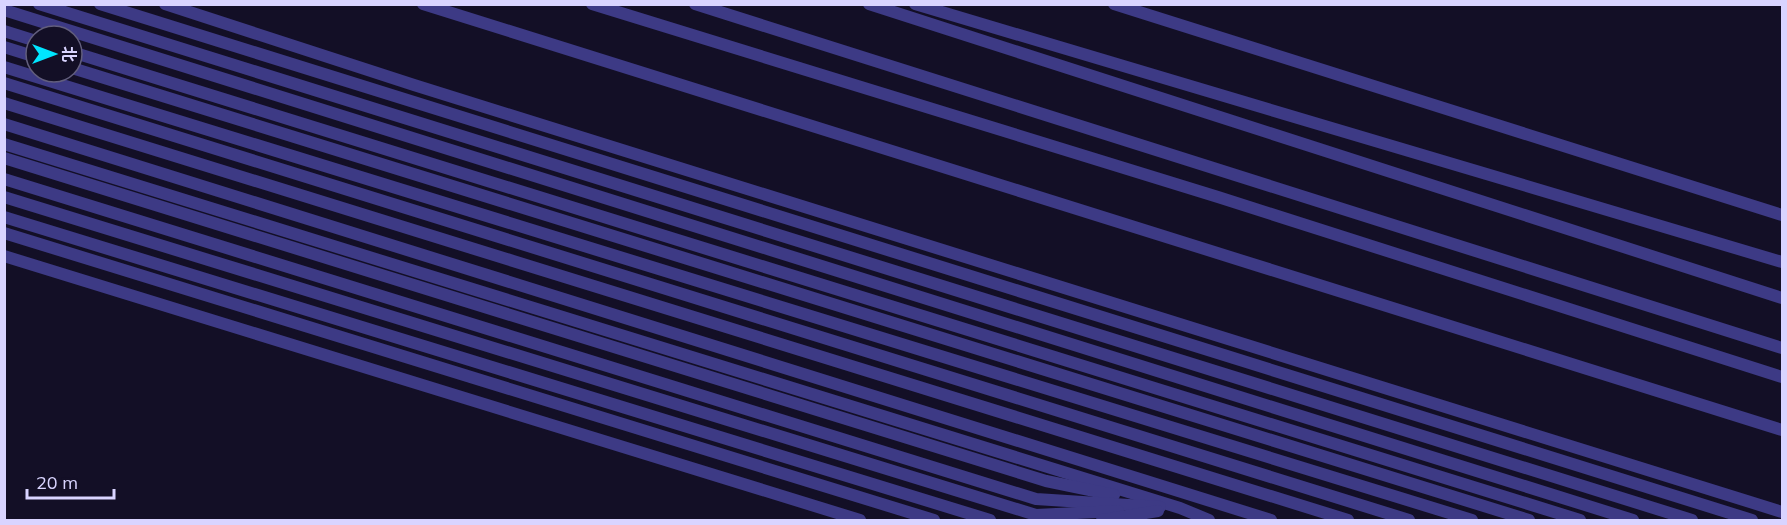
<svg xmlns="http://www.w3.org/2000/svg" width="1787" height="525" viewBox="0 0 1787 525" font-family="Mulish,'Noto Sans SC',sans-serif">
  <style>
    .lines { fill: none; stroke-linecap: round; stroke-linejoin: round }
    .lane { stroke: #3d3a85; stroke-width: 12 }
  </style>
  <rect width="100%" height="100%" fill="#130f26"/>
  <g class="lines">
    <!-- lane -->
    <g class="lane">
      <path d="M39,4l1653,516"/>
      <path d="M100,4l1652,516"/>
      <path d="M165,4l249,81 1368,427"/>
      <path d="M423,4l1359,426"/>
      <path d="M592,4l626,193 564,180"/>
      <path d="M695,4l1087,344"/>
      <path d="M869,4l913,294"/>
      <path d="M915,4l867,258"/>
      <path d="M1114,4l668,211"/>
      <path d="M4,10l1629,510"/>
      <path d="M4,31l32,10"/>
      <path d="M4,47l32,10"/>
      <path d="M72,52l1508,468"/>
      <path d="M4,67l1468,453"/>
      <path d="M72,68l1457,452"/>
      <path d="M4,83l1405,437"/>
      <path d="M4,103l1344,417"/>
      <path d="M4,124l1267,396"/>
      <path d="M4,144l1176,364 29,12"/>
      <path d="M4,158l1042,323 68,14"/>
      <path d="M4,179l1032,320 124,8"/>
      <path d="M4,197l1032,318 82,-4"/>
      <path d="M4,217l986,303"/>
      <path d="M4,233l930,287"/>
      <path d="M4,256l856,264"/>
      <path d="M1102,520l56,-9"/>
    </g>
  </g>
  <!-- border -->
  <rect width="1787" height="525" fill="none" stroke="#d9d4ff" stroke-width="12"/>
  <!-- north arrow -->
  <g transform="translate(54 54) rotate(90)"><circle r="28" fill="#130f26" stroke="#625e7d" stroke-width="1.5"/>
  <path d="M0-4.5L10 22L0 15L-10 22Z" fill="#00e5ff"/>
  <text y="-9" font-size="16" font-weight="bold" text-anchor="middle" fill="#d9d4ff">北</text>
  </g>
  <!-- scale -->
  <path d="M27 489v9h87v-9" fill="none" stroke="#d9d4ff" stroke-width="3"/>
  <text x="36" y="489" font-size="18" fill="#d9d4ff" stroke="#130f26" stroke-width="4.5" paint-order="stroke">20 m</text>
</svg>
